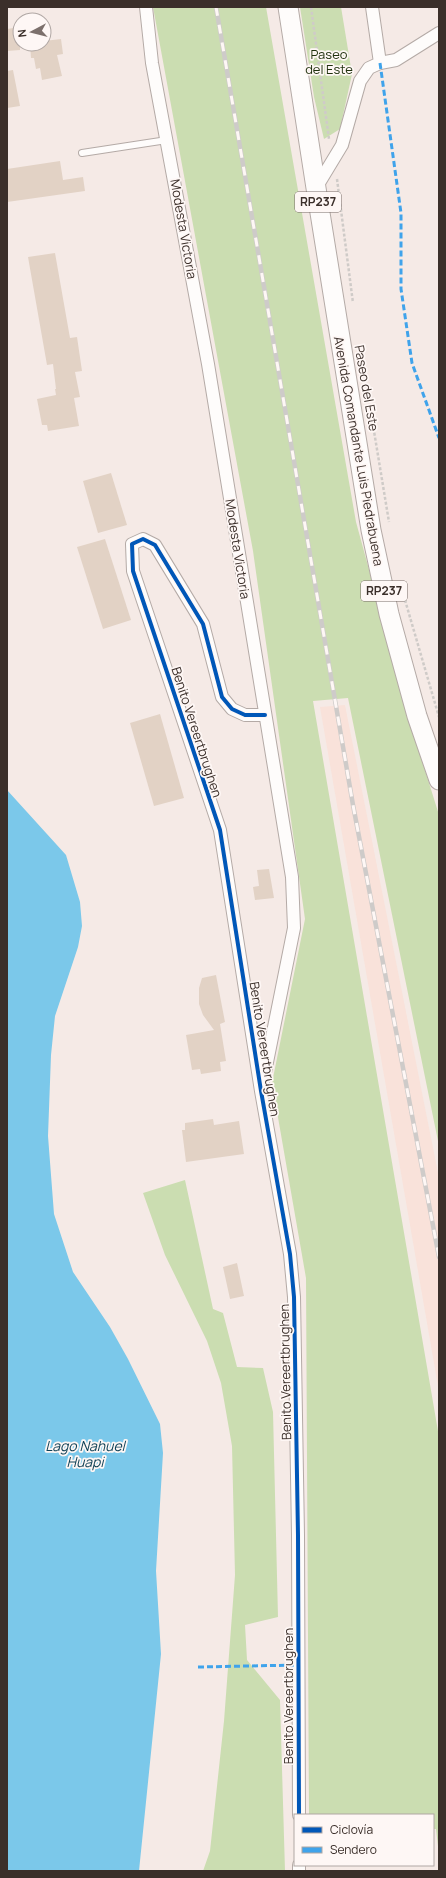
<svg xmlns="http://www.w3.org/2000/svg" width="446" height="1878" viewBox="0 0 446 1878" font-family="Manrope,sans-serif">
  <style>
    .built { fill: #f9e2da }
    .green { fill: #cbddb1 }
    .water { fill: #7bc8ea }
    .building { fill: #e2d2c5 }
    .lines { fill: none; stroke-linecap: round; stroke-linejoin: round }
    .lane-casing { stroke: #b4aaa6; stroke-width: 8 }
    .street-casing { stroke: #b4aaa6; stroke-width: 14 }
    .primary-casing { stroke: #b4aaa6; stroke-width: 21 }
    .path { stroke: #cfcbc8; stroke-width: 2.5; stroke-dasharray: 3 2; stroke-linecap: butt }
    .lane { stroke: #fefcfb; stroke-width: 6 }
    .street { stroke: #fefcfb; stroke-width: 12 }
    .primary { stroke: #fefcfb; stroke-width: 19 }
    .rail-casing { stroke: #cecbc9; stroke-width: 4.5 }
    .rail { stroke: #fef7f5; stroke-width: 3; stroke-dasharray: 9; stroke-linecap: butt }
    .quiet { stroke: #3fa3eb; stroke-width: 3; stroke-dasharray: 6 3; stroke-linecap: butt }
    .cycleway-casing { stroke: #fef7f5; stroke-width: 6 }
    .cycleway { stroke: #0057b8; stroke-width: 4 }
    .labels { text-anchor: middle; stroke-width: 3.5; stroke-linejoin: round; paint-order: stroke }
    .shield { fill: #fef7f5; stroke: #766b67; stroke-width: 1 }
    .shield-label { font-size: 12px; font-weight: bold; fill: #3b2f2a }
    .park-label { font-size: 13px; fill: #1f310d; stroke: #fef7f5 }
    .street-label { font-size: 13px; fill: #3b2f2a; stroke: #fef7f5 }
    .water-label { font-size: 14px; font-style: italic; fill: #0d3f54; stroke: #fef7f5 }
  </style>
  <rect width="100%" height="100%" fill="#f5eae6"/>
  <!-- built -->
  <path class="built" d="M345,705l94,473v214l-119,-685z"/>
  <!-- green -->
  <g class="green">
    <path d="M153,7h113l90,515 59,216 24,77v331l-91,-448 -35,3 126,736v418l-3,-26h-3v-14h-124l-3,-537 -34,-195 33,-164 -52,-368z"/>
    <path d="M300,7h41l11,67 -12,55 -16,10 -10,-42z"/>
    <path d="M185,1180l28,129 10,4 14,54 26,1 10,44 5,205 -33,8 2,35 33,40 5,171h-82l7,-20 14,-130 11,-146 -3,-129 -11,-63 -14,-42 -42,-86 -22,-62z"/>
  </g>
  <!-- water -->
  <path class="water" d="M7,790l59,65 14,47 2,24 -4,21 -23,69 -4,39 -3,81 6,78 19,58 37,55 18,32 32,65 3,29 -7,118 5,83 -22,217h-132z"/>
  <!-- building -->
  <g class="building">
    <path d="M20,27v23l-13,1v-22z"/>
    <path d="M61,39l2,15 -6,1 5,21 -20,4 -2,-12 -4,1 -2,-11h-3l-1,-14h14v-3z"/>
    <path d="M13,70l7,36 -13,2v-37z"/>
    <path d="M60,161l3,19 20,-3 2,14 -78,11v-33z"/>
    <path d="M55,253l15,85 7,-1 5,34 -7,1 5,25 -6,1 5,28 -31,5 -1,-6h-5l-5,-26 19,-4 -1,-6h1l-3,-25 -6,1 -19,-108z"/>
    <path d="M111,473l16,52 -29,8 -15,-52z"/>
    <path d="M105,539l26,81 -28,9 -26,-82z"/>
    <path d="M160,714l24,84 -30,8 -24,-83z"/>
    <path d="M269,869l5,29 -19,2 -2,-13 6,-1 -2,-16z"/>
    <path d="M216,975l9,47 -5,2 6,37 -6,1 1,9 -20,3 -1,-5 -8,1 -6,-35 28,-5 -11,-15 -4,-11v-16l3,-10z"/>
    <path d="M213,1119l1,6 25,-4 5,33 -58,8 -4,-32h3v-7z"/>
    <path d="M237,1263l7,33 -14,3 -7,-32z"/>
  </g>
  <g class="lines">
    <defs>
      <path id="lane" d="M82,153l85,-13"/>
      <g id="street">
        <path d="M146,7l6,56 56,301 84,513 2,51 -31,154"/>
        <path d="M380,63l16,-3 43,-27"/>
        <path d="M316,188l26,-43 18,-64 9,-13 11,-5 -8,-56"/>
        <path d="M265,715h-20l-13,-6 -10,-12 -19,-73 -48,-79 -12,-6 -11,5 1,27 87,259 41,261 29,163 4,43 4,238 1,280"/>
        <path d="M299,1865v6"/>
      </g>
      <path id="primary" d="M288,7l28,181 55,342 18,84 28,102 22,64"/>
    </defs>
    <!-- lane casing -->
    <use href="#lane" class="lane-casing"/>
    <!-- street casing -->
    <use href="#street" class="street-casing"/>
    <!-- primary casing -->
    <use href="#primary" class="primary-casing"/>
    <!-- path -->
    <g class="path">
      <path d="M311,7l18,132"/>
      <path d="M337,179l16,124"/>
      <path d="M371,413l18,109"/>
      <path d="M405,600l34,117"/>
    </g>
    <!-- lane -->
    <use href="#lane" class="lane"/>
    <!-- street -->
    <use href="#street" class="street"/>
    <!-- primary -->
    <use href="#primary" class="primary"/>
    <defs>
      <path id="rail" d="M216,7l137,798 86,452"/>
    </defs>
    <!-- rail casing -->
    <use href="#rail" class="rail-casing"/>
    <!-- rail -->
    <use href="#rail" class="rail"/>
    <!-- quiet -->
    <g class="quiet">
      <path d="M380,63l21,150v76l11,74 27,75"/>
      <path d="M198,1667l100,-2"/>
    </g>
    <defs>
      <path id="cycleway" d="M265,715h-20l-13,-6 -10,-12 -19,-73 -48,-79 -12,-6 -11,5 1,27 87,259 41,261 29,163 4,43 4,238 1,280"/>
    </defs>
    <!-- cycleway casing -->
    <use href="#cycleway" class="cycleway-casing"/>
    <!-- cycleway -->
    <use href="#cycleway" class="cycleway"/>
  </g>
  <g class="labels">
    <!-- shield labels -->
    <g class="shield">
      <rect x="295" y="192" width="46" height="20" rx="3"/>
      <rect x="361" y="581" width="46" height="20" rx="3"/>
    </g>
    <g class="shield-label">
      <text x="318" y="206">RP237</text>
      <text x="384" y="595">RP237</text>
    </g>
    <!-- park labels -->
    <g class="park-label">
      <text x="329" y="59">Paseo<tspan x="329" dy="15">del Este</tspan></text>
    </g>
    <!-- street labels -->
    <g class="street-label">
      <text transform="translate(184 229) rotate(80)" y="5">Modesta Victoria</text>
      <text transform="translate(367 388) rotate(80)" y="5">Paseo del Este</text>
      <text transform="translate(359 451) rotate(80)" y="5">Avenida Comandante Luis Piedrabuena</text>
      <text transform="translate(238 549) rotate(81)" y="5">Modesta Victoria</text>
      <text transform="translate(197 732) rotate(72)" y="5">Benito Vereertbrughen</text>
      <text transform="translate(265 1049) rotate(81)" y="5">Benito Vereertbrughen</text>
      <text transform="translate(285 1372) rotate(-91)" y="5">Benito Vereertbrughen</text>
      <text transform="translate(288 1696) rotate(-90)" y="5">Benito Vereertbrughen</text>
    </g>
    <!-- water labels -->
    <g class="water-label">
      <text x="85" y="1451">Lago Nahuel<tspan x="85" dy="16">Huapi</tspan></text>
    </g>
  </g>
  <!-- border -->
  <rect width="446" height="1878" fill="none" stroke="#3b2f2a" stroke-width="16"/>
  <!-- legend -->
  <rect x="294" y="1814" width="140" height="52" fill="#fef7f5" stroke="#b0a7a4"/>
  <rect x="302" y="1827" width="20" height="6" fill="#0057b8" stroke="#b0a7a4"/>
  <text x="330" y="1834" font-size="12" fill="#3b2f2a">Ciclovía</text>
  <rect x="302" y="1847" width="20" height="6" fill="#3fa3eb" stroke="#b0a7a4"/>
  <text x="330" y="1854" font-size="12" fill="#3b2f2a">Sendero</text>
  <!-- north arrow -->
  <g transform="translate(32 32) rotate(263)"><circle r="19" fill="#fef7f5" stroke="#b0a7a4"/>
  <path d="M0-3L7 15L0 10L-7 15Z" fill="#7c706c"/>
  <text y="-6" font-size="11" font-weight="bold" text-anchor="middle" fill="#3b2f2a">N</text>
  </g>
</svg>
